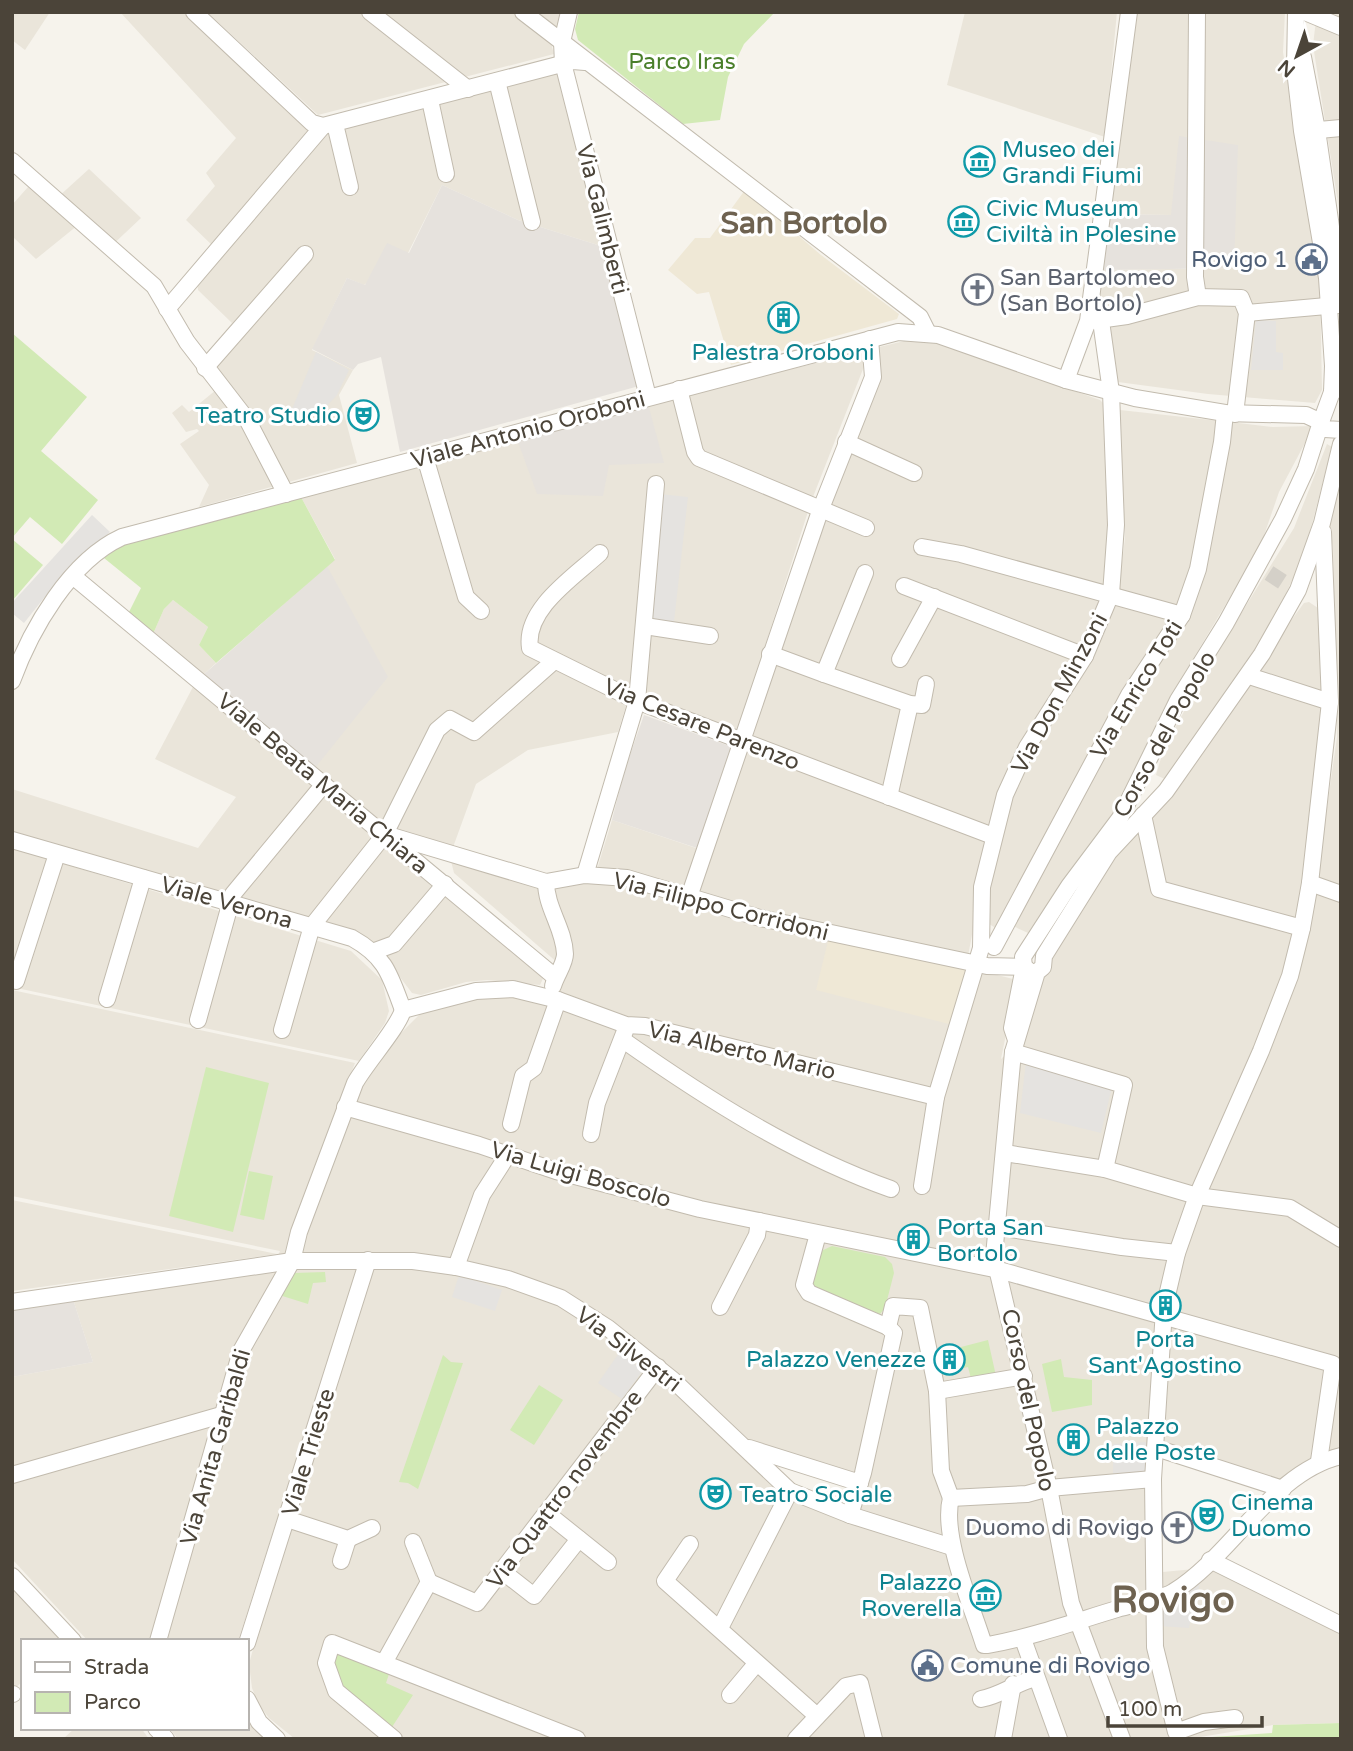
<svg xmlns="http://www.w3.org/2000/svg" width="1353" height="1751" viewBox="0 0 1353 1751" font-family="'Varela Round',sans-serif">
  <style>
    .residential { fill: #eae5da; fill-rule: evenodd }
    .industrial { fill: #e6e2dd }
    .education { fill: #efe8d6 }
    .green { fill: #d2eab5 }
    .parking { fill: #e5e3e0 }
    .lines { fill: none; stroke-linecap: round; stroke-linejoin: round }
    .minor-tunnel { stroke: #d4d0c8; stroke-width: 16; stroke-dasharray: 16 8; stroke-linecap: butt }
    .minor-casing { stroke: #c2bbae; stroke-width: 18 }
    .minor { stroke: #fff; stroke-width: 16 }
    .labels { text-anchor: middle; stroke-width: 6; stroke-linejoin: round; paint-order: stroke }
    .park-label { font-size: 23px; fill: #4a7f2a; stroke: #fff }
    .culture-label { font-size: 23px; fill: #0d838f; stroke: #fff; text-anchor: start }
    .street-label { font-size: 23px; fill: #4b4439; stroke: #fff }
    .service-label { font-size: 23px; fill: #4e5e75; stroke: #fff; text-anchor: end }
    .worship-label { font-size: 23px; fill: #5b616d; stroke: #fff; text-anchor: start }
    .district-label { font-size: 30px; font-weight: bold; fill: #6e6250; stroke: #fff }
    .town-label { font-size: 37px; font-weight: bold; fill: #6e6250; stroke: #fff }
  </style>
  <rect width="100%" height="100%" fill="#f6f3ec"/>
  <!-- residential -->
  <g class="residential">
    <path d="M12,12h38l-25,38 -13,-10z"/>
    <path d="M120,12h65l126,118 246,-60 44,176 -83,-26 -76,-35 -34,68 -44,32 -17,-7 -35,72 41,20 -14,25 18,68 -158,44 10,-22 -29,-41 19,-13 -2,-2 -11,3 -14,-19 10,-8 7,7 27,-22 -20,-24 36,-43 -34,-33 -2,-22 18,-21 -28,-27 29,-34 -9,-13 30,-35z"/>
    <path d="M207,12h355l-10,35 2,7 -236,61z"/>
    <path d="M965,12h152l-12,125 -158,-52z"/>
    <path d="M1133,12h152l-2,40 37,235 2,103 -7,13 -107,-9 -90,-12 -19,-88 3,-24 131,-2 -62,-53 -61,-1 16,-113z"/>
    <path d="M1317,12h24v210l-28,-177z"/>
    <path d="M89,169l52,49 -33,31 -30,-24 -42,34 -24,-23v-31l25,-28 20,21z"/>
    <path d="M921,337l179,63 5,5 8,97 -6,84 -21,50 -60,100 -34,78 -16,75 -2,35 -8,43 51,13 -16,79 26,-24 12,-58 26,-47 62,-89 177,-238 5,-1 9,6 4,12 6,83 -13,103 -26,156 -94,231 91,18 55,34v204l-13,3 -46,35 -131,-43 1,129 64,-6 125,55v101l-68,2 -85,14h-893l-26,-21 -10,-13 -7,-17 -3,-24 102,-375 -113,352h-150l-76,-82v-182l81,-15 -22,-69 202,-26 7,-16 -268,-55v-206l343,73 -50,132 43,-97 44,-56 27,-27 8,-6 41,-12 49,-1 25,6 24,-32 -112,-97 -3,-12 54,12 82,7 11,-14 14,-46 90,30 178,-483 -5,-19zM779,1455l78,22 -6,42 -86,-47z"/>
    <path d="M862,352l3,12 -54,138 -74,232 -109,-35 -10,33 -90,18 -52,34 -24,66 -73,-26 -64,-56 12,-202 8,-7 -34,-62 213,-66 95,34 39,-61z"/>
    <path d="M1120,410l100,11 -32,163 -25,51 -164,295 -15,-9 10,-73 34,-92 91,-170 6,-48z"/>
    <path d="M1230,422l43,5 41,-1 -35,66 -19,55 -88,147 -55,114 -89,125 -15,-7 106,-200 60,-94z"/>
    <path d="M1327,444l5,3 -20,77 -12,40 -23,48 -22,41 -88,127 -11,-5 8,-27 46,-84 84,-136z"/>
    <path d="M1341,475v758l-35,-21 -100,-19 111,-315 20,-141 -4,-189 -4,-26z"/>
    <path d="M173,600l35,27 -9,18 17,18 -13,12 -50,-41 11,-25z"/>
    <path d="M194,685l351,289 -5,11 -53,-5 -21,2 -45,13 -9,-2 -37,-49 -9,-6 -354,-107v-42l186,59 38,-51 -81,-38z"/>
    <path d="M12,848l339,103 31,29 7,31 -4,12 -26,38 -347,-74z"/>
    <path d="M12,1200l265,54 -265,37z"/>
    <path d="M12,1587l49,54h-38v40l-11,10z"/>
    <path d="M247,1714l23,25h-92l-9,-11h78z"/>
    <path d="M75,1728h66l8,11h-86z"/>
  </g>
  <!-- industrial -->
  <g class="industrial">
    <path d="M1179,136l59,9 -4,123 -132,2 8,-56 61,1z"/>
    <path d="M442,185l76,35 83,26 38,140 -239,66 -19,-95 -23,7 -5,6 -41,-21 35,-71 18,7 22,-42 22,10z"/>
    <path d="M648,404l16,59 -55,2 -6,31 -66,-2 -23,-63z"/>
    <path d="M327,566l61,111 -73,91 -112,-93z"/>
    <path d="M644,715l91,33 -32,102 -91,-30 12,-48z"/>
    <path d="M71,1293l22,69 -81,15v-75z"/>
  </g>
  <!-- education -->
  <g class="education">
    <path d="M745,190l76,65 78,59 -2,5 -166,46 -22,-73 -12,2 -29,-24 27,-32h15z"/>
    <path d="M829,937l137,30 -13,58 -137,-35z"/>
  </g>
  <!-- green -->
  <g class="green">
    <path d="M579,12h196l-31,32 -16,33 -8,43 -37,4 -105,-84 -3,-11z"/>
    <path d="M12,333l75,64 -46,54 57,49 -36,44 -32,-27 -18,21z"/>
    <path d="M301,497l34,63 -119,103 -17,-18 9,-18 -35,-27 -9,9 -11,25 -25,-20 13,-26 -37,-30 19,-14z"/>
    <path d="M12,539l31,26 -31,36z"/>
    <path d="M206,1067l63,16 -36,149 -64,-16z"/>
    <path d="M249,1171l24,5 -9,44 -24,-5z"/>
    <path d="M832,1246l53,11 7,7 2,9 -9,35 -5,6 -69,-27 8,-35z"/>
    <path d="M325,1272l1,10 -13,1 -5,21 -32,-10 17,-21z"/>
    <path d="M988,1340l8,36 -24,6 -4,-15 -4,1 -3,-21z"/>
    <path d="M443,1355l8,7 12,1 -45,126 -10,-6 -9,-1z"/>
    <path d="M1061,1359l3,18 28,3v25l-40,7 -10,-48z"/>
    <path d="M539,1385l24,15 -29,45 -24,-15z"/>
    <path d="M334,1650l56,21 -4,12 27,12 -23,35 -44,-34 -14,-21z"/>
    <path d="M1341,1723v16h-159l90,-6 1,-8z"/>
  </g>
  <!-- parking -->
  <g class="parking">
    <path d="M1256,320l20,1v31l7,1v17h-32z"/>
    <path d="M316,352l33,18 -12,25 -14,15 -27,10 -4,-11z"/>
    <path d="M659,494l29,3 -14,125 -25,-3z"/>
    <path d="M92,515l18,17 -47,42 -39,49 -12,-10v-10z"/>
    <path d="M1026,1061l86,26 -11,46 -81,-20z"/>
    <path d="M459,1275l43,15 -7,21 -43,-14z"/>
    <path d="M619,1353l24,17 -21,29 -24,-16z"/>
    <path d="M1146,1442v32l-33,2v-32z"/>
    <path d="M1202,1575l-13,53 -29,-2 1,-25z"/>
  </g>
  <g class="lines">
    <!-- minor-tunnel -->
    <path class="minor-tunnel" d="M1269,573l17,11"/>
    <defs>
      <g id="minor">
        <path d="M194,12l118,111 11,3 250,-65 12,1"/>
        <path d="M370,12l98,77"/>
        <path d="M523,12l397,305 8,16"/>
        <path d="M569,12l-7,30 1,21 85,334"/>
        <path d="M1197,12l-2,265 3,20"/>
        <path d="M1296,12l-1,58 7,61 25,147 6,88 -1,26"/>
        <path d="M1305,12l36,15"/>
        <path d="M1303,57l14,73 24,166"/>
        <path d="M497,81l35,141"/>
        <path d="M430,100l16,74"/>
        <path d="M335,124l15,63"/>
        <path d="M1308,131l33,-3"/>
        <path d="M12,161l142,125 33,56 61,79 38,73"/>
        <path d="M167,309l156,-183"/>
        <path d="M1247,313l91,-8"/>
        <path d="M1091,321l36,-5 71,-19 43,1 6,15 -12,101"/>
        <path d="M205,368l100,-114"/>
        <path d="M1066,380l22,-59 41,-309"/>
        <path d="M1341,388l-9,4 -11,30 4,7 16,1"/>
        <path d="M679,389l16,63 4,6 167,70"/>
        <path d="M846,442l68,31"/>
        <path d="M425,457l41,140 15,14"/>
        <path d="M922,547l39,7 221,61"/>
        <path d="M600,553c-26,24 -76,56 -70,95l107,53 356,135"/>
        <path d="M74,577l481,400"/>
        <path d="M904,586l181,70"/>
        <path d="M645,626l65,10"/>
        <path d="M770,654l54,20 41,-101"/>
        <path d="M900,659l34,-62"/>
        <path d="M824,674l86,30 12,1 4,-21"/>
        <path d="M1249,676l81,26"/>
        <path d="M12,681c19,-52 58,-120 110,-144l776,-205 40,3 128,45 69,18 90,15 81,2 15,7 -15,47 -23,50 -57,104 -48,77 -58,118 -51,68 -46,71 1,10 -12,61 4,12"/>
        <path d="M889,797l21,-93"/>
        <path d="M1143,815l16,74 143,39"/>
        <path d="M385,834l161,48 39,-7 42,3 133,40 227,48 37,1 7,5"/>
        <path d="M12,840l340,98c34,19 38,37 51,72"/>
        <path d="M585,875l52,-174 19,-217"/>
        <path d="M546,882c0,26 18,46 19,72 0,10 -9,21 -12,32"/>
        <path d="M1310,883l31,11"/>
        <path d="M689,897l131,-386 53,-134 -3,-38"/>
        <path d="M994,947l135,-252 53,-80 16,-46 24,-127 3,-29"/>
        <path d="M375,951l19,-7 51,-60"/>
        <path d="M16,981l41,-127"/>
        <path d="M107,999l36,-121"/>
        <path d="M403,1010l73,-19 37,-2 45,11 68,25 19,1 291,71"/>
        <path d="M198,1020l35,-126 91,-110"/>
        <path d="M282,1030l30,-104 73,-92 52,-104 13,-11 24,13 80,-71"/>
        <path d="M623,1040c84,59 170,114 268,149"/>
        <path d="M1013,1052l111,33 -19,84"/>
        <path d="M345,1107l134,38 77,26 144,38 299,61 334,94 -14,97"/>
        <path d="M511,1124l12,-48 11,-8 24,-68"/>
        <path d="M591,1134l6,-31 28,-72"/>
        <path d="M1005,1153l100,16 92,27 93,12 51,31"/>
        <path d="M922,1186l14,-89 45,-149 1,-61 23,-92 22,-48 58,-91 26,-62 5,-69 -5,-133 -10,-71"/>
        <path d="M998,1227l124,20 55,6"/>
        <path d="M818,1234l-14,51 5,8 79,34"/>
        <path d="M456,1267l26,-72 25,-39"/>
        <path d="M1166,1300l11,-47 20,-57 64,-145 29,-75 12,-48 8,-45 20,-181 -7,-170"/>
        <path d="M12,1302l280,-41h121l43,6 52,12 53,19 47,30 65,52 117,111 60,24 102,32"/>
        <path d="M720,1307l37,-72 2,-14"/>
        <path d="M1164,1310l-11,169 2,168 21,85 28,-10 31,-4"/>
        <path d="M888,1327l5,-21 27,2 17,83 4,80 10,27"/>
        <path d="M937,1391l87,-15"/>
        <path d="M749,1448l111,35"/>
        <path d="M1156,1448l127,41"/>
        <path d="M12,1475l213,-61"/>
        <path d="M951,1498c-10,38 21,108 33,147h4c44,-8 86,-23 129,-36 17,-5 40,-8 56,-17 59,-36 99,-120 168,-136"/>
        <path d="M951,1498l76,-4 22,-6 104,-9"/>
        <path d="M548,1514l60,48"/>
        <path d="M850,1515l13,-42 31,-140 -6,-6"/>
        <path d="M287,1519l61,20 24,-11"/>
        <path d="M413,1542l16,40"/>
        <path d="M690,1544l-25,37 151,134"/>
        <path d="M1210,1560l131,65"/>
        <path d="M341,1561l7,-22"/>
        <path d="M502,1571l32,25 45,-57"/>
        <path d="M12,1576l61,65"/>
        <path d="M429,1582l48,21 181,-236"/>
        <path d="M720,1628l70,-137"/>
        <path d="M1023,1639l36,100"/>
        <path d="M158,1641l83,-290 51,-90 7,-29 56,-149c11,-20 43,-55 48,-73"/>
        <path d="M247,1643l121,-383"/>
        <path d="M385,1661l44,-79"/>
        <path d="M12,1694h1"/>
        <path d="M730,1695l26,-31"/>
        <path d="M247,1699l12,23 18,17"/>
        <path d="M981,1699c21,-4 34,-16 55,-21"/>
        <path d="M156,1728l10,11"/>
        <path d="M394,1739l-58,-48 -10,-28 6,-20 245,96"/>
        <path d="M796,1739l50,-53 14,-3 14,56"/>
        <path d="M1003,1739l10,-55"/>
        <path d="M1122,1739l-51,-136 -22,-115 -55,-232 19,-204 24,-80 6,-5 1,-11 65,-104 57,-61 96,-137 36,-64 24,-67 19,-79"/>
      </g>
    </defs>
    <!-- minor casing -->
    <use href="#minor" class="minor-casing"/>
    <!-- minor -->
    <use href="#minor" class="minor"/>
  </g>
  <!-- icons -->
  <defs>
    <symbol id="museum-ring" viewBox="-11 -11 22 22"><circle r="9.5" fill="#fff" stroke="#0f9aa8" stroke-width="1.5"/><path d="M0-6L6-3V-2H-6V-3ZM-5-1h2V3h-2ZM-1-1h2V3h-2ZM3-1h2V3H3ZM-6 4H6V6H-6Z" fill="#0f9aa8"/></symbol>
    <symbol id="civic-ring" viewBox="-11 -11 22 22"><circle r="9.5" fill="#fff" stroke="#5c6f8a" stroke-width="1.5"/><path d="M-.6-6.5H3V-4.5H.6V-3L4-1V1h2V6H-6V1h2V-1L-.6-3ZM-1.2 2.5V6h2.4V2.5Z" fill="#5c6f8a"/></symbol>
    <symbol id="church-ring" viewBox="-11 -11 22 22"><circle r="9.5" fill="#fff" stroke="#6b7280" stroke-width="1.5"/><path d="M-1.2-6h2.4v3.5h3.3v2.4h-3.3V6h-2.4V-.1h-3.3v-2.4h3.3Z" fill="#6b7280"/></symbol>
    <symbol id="building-ring" viewBox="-11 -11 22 22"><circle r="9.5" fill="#fff" stroke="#0f9aa8" stroke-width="1.5"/><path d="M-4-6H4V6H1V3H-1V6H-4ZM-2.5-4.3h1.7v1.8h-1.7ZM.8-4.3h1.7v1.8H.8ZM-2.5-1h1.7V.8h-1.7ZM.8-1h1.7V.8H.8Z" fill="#0f9aa8"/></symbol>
    <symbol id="theatre-ring" viewBox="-11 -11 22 22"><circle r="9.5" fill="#fff" stroke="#0f9aa8" stroke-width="1.5"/><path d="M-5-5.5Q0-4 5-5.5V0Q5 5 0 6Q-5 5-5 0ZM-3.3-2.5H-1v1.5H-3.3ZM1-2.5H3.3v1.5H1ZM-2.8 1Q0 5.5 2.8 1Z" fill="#0f9aa8"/></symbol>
  </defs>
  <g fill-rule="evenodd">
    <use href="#museum-ring" x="962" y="144" width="35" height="35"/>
    <use href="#museum-ring" x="946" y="204" width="35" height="35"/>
    <use href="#civic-ring" x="1294" y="242" width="35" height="35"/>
    <use href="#church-ring" x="960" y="272" width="35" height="35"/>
    <use href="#building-ring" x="766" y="300" width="35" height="35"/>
    <use href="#theatre-ring" x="346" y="398" width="35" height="35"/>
    <use href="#building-ring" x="896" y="1222" width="35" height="35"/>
    <use href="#building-ring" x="1148" y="1288" width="35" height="35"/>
    <use href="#building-ring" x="932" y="1342" width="35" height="35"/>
    <use href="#building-ring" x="1056" y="1422" width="35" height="35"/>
    <use href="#theatre-ring" x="698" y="1476" width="35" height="35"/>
    <use href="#theatre-ring" x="1190" y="1498" width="35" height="35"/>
    <use href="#church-ring" x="1160" y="1510" width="35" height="35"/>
    <use href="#museum-ring" x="968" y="1578" width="35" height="35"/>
    <use href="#civic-ring" x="910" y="1648" width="35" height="35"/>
  </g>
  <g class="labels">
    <!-- park labels -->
    <g class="park-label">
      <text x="682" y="69">Parco Iras</text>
    </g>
    <!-- culture labels -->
    <g class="culture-label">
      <text x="1002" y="157">Museo dei<tspan x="1002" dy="26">Grandi Fiumi</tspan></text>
      <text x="986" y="216">Civic Museum<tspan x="986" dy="26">Civiltà in Polesine</tspan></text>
      <text x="783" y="360" text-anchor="middle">Palestra Oroboni</text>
      <text x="341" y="423" text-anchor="end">Teatro Studio</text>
      <text x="937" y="1235">Porta San<tspan x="937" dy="26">Bortolo</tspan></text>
      <text x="1165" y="1347" text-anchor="middle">Porta<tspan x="1165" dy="26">Sant'Agostino</tspan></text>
      <text x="926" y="1367" text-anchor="end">Palazzo Venezze</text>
      <text x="1096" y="1434">Palazzo<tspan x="1096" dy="26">delle Poste</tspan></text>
      <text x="739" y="1502">Teatro Sociale</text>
      <text x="1231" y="1510">Cinema<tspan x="1231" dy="26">Duomo</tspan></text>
      <text x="962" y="1590" text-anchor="end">Palazzo<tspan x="962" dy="26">Roverella</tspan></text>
    </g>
    <!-- street labels -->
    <g class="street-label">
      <text transform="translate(603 219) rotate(76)" y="8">Via Galimberti</text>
      <text transform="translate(528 429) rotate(-15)" y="8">Viale Antonio Oroboni</text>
      <text transform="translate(1136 689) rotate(-59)" y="8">Via Enrico Toti</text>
      <text transform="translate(1059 693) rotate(-62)" y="8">Via Don Minzoni</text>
      <text transform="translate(702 724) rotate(22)" y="8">Via Cesare Parenzo</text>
      <text transform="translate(1164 734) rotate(-61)" y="8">Corso del Popolo</text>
      <text transform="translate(323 783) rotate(40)" y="8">Viale Beata Maria Chiara</text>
      <text transform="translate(227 902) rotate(16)" y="8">Viale Verona</text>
      <text transform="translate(721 906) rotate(14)" y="8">Via Filippo Corridoni</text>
      <text transform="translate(742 1050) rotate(13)" y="8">Via Alberto Mario</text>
      <text transform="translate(581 1174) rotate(16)" y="8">Via Luigi Boscolo</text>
      <text transform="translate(629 1349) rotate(37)" y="8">Via Silvestri</text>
      <text transform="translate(1029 1400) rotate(78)" y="8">Corso del Popolo</text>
      <text transform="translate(215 1447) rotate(-74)" y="8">Via Anita Garibaldi</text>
      <text transform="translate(308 1452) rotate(-73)" y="8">Viale Trieste</text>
      <text transform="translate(564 1489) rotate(-53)" y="8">Via Quattro novembre</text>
    </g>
    <!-- service labels -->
    <g class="service-label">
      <text x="1288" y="267">Rovigo 1</text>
      <text x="950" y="1673" text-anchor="start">Comune di Rovigo</text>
    </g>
    <!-- worship labels -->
    <g class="worship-label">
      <text x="1000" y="285">San Bartolomeo<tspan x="1000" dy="26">(San Bortolo)</tspan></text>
      <text x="1154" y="1535" text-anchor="end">Duomo di Rovigo</text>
    </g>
    <!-- district labels -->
    <g class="district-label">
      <text x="804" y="233">San Bortolo</text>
    </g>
    <!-- town labels -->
    <g class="town-label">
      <text x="1173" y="1612">Rovigo</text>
    </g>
  </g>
  <!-- border -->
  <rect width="1353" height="1751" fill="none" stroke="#4b4439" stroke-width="28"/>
  <!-- legend -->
  <rect x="21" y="1639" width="228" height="91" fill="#ffffff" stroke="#b7b4b0" stroke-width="2"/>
  <rect x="35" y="1662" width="35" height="10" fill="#ffffff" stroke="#b7b4b0" stroke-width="2"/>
  <text x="84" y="1674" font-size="21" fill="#4b4439">Strada</text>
  <rect x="35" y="1692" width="35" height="21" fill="#d2eab5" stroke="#b7b4b0" stroke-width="2"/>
  <text x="84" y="1709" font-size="21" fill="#4b4439">Parco</text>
  <!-- north arrow -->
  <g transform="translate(1297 56) rotate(220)" stroke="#ffffff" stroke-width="5" paint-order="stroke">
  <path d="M0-5L12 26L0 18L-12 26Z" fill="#4b4439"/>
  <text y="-10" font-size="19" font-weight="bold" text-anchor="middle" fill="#4b4439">N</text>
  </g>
  <!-- scale -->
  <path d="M1108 1716v10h154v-10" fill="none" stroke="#4b4439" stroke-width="3.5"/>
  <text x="1118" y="1716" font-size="21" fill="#4b4439" stroke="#ffffff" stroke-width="5" paint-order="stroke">100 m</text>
</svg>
